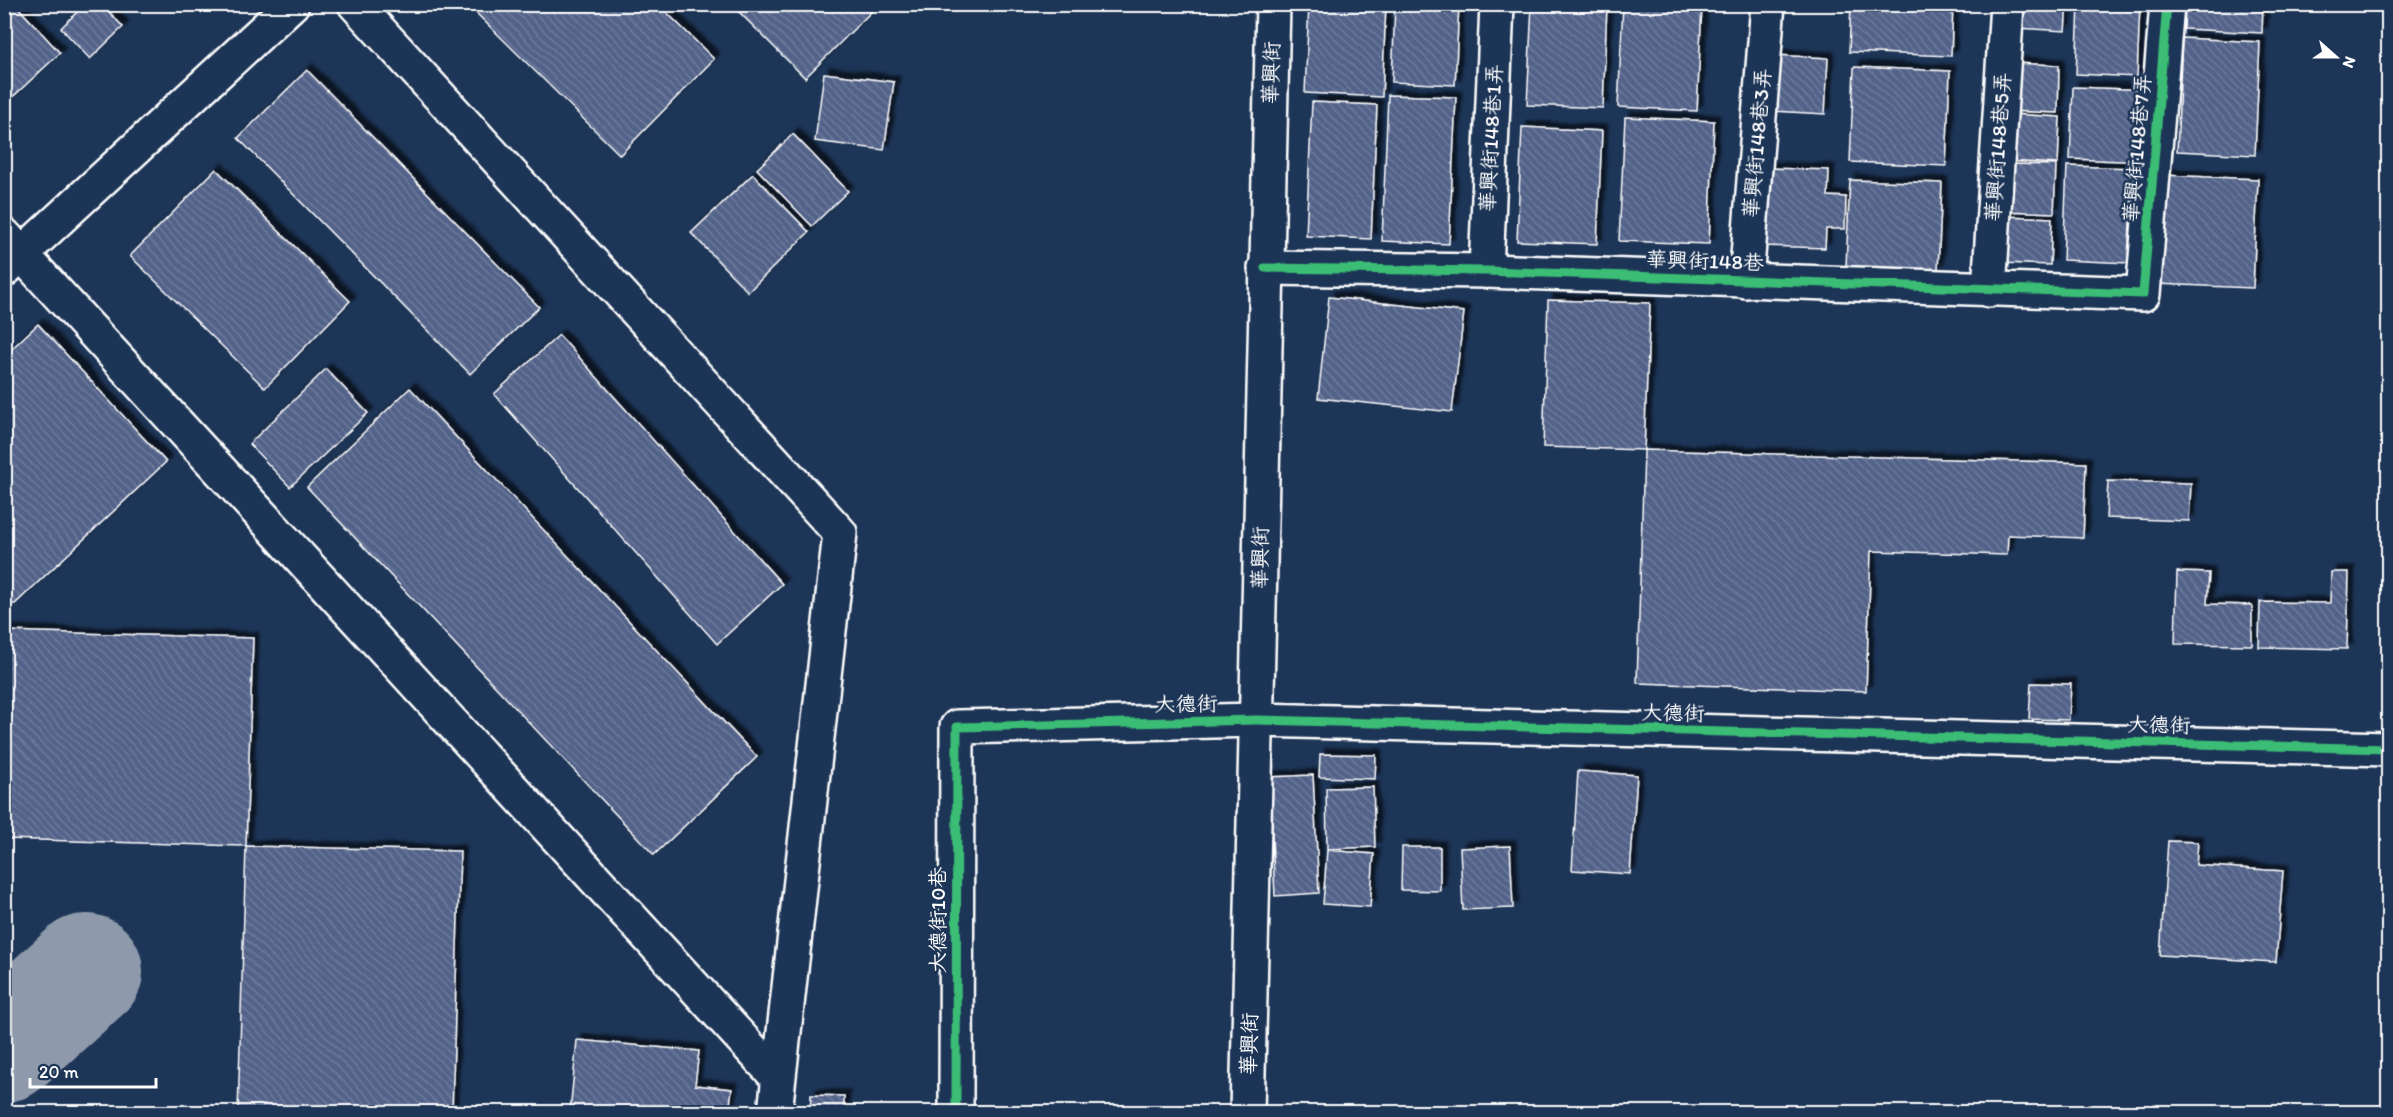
<svg xmlns="http://www.w3.org/2000/svg" width="2393" height="1117" viewBox="0 0 2393 1117" font-family="Itim,'LXGW WenKai TC',sans-serif">
  <style>
    .lines { fill: none; stroke-linecap: round; stroke-linejoin: round }
    .taxiway { stroke: #8e9aab; stroke-width: 114 }
    .building { fill: url(#building-back-hatch); stroke: #fff; stroke-width: 1.5; filter: url(#shadow) }
    .minor-casing { stroke: #fff; stroke-width: 38 }
    .minor { stroke: #1d3557; stroke-width: 33 }
    .cycleway-casing { stroke: #1d3557; stroke-width: 13 }
    .cycleway { stroke: #3abd76; stroke-width: 9 }
    .labels { text-anchor: middle; stroke-width: 5; stroke-linejoin: round; paint-order: stroke }
    .street-label { font-size: 21px; fill: #fff; stroke: #1d3557 }
  </style>
  <defs>
    <pattern id="building-back-hatch" width="6" height="6" patternUnits="userSpaceOnUse" patternTransform="scale(1.5)"><rect width="6" height="6" fill="#536289"/><path d="M-1 5l2 2M0 0l6 6M5-1l2 2" fill="none" stroke="#6d7a9b"/></pattern>
    <filter id="shadow"><feDropShadow dx="5.5" dy="-5.5" stdDeviation="1.5" flood-color="#0009"/></filter>
  </defs>
  <rect width="100%" height="100%" fill="#1d3557"/>
  <filter id="ink" filterUnits="userSpaceOnUse"><feTurbulence type="fractalNoise" baseFrequency=".0167" numOctaves="2"/><feDisplacementMap in="SourceGraphic" scale="12" xChannelSelector="R" yChannelSelector="G"/><feConvolveMatrix kernelMatrix="1 2 1 2 8 2 1 2 1" color-interpolation-filters="sRGB"/></filter>
  <g filter="url(#ink)">
    <g class="lines">
      <!-- taxiway -->
      <path class="taxiway" d="M4,1045l82,-74"/>
    </g>
    <!-- building -->
    <g class="building">
      <path d="M4,4h11l45,49 -56,52z"/>
      <path d="M85,4h17l21,23 -33,32 -29,-31z"/>
      <path d="M121,4h11l-6,6z"/>
      <path d="M467,4h191l56,55 -94,96z"/>
      <path d="M731,4h139l4,5 -69,69z"/>
      <path d="M1309,4h77l-4,93 -77,-4z"/>
      <path d="M1395,4h64l-4,81 -63,-3z"/>
      <path d="M1532,4h75l-4,104 -76,-3z"/>
      <path d="M1623,4h79l-5,107 -79,-4z"/>
      <path d="M1777,4h59v5z"/>
      <path d="M1851,4h102l-2,52 -102,-4z"/>
      <path d="M2018,4h49l-2,27 -48,-3z"/>
      <path d="M2079,4h61l-3,73 -61,-3z"/>
      <path d="M2185,4h78l-1,29 -78,-4z"/>
      <path d="M2182,38l78,4 -5,113 -78,-4z"/>
      <path d="M1774,55l54,3 -3,56 -53,-3z"/>
      <path d="M2011,63l48,2 -1,48 -50,-2z"/>
      <path d="M1854,67l96,4 -4,95 -96,-4z"/>
      <path d="M307,70l232,237 -69,67 -232,-236z"/>
      <path d="M824,73l70,9 -10,68 -69,-9z"/>
      <path d="M2073,87l78,3 -3,72 -78,-3z"/>
      <path d="M1388,95l68,2 -7,147 -67,-3z"/>
      <path d="M1312,102l65,3 -6,134 -65,-3z"/>
      <path d="M2011,114l49,3 -2,47 -50,-3z"/>
      <path d="M1625,117l89,4 -5,123 -90,-3z"/>
      <path d="M1522,127l80,4 -5,113 -80,-3z"/>
      <path d="M793,134l55,57 -36,35 -55,-57z"/>
      <path d="M2007,164l49,1 -2,48 -50,-2z"/>
      <path d="M2067,166l66,2 -5,95 -65,-3z"/>
      <path d="M1767,168l62,2 -1,26 18,1 -1,32h-19l-1,19 -62,-2z"/>
      <path d="M216,169l134,132 -85,87 -135,-132z"/>
      <path d="M753,174l56,58 -61,60 -57,-59z"/>
      <path d="M2161,175l97,4 -5,109 -97,-4z"/>
      <path d="M1850,180l92,3 -4,87 -92,-4z"/>
      <path d="M2003,216l49,2 -2,47 -49,-2z"/>
      <path d="M1329,297l135,15 -12,100 -134,-14z"/>
      <path d="M1548,300l102,3 -6,147 -101,-3z"/>
      <path d="M38,324l128,138 -151,142h-11v-248z"/>
      <path d="M559,335l223,249 -65,60 -223,-250z"/>
      <path d="M326,369l42,44 -78,74 -41,-43z"/>
      <path d="M410,388l347,369 -103,98 -347,-368z"/>
      <path d="M1644,450l442,13 -3,75 -75,-3 -1,20 -136,-4 -5,140 -229,-8z"/>
      <path d="M2108,481l83,2 -2,38 -83,-3z"/>
      <path d="M2177,572l32,1 -2,31 45,1v40l-77,-1z"/>
      <path d="M2331,572h18l-2,77 -88,-2 1,-45 70,1z"/>
      <path d="M4,631l249,7 -7,208 -242,-7z"/>
      <path d="M2031,683l40,1 -2,36 -40,-1z"/>
      <path d="M1320,754l56,1 -1,24 -56,-2z"/>
      <path d="M1578,771l59,4 -7,99 -58,-4z"/>
      <path d="M1313,775l6,118 -44,3 -6,-119z"/>
      <path d="M1373,787l2,60 -48,2 -1,-61z"/>
      <path d="M2168,841l30,1 -2,23 87,6 -7,91 -116,-7z"/>
      <path d="M246,846l214,5 -8,261h-214z"/>
      <path d="M1510,846l3,62 -50,2 -3,-62z"/>
      <path d="M1402,847h38v44l-39,-1z"/>
      <path d="M1327,850l47,4 -4,53 -47,-3z"/>
      <path d="M577,1040l122,11 -4,34 37,4 -3,23h-159z"/>
      <path d="M811,1095l33,1v16h-34z"/>
    </g>
    <g class="lines">
      <defs>
        <g id="minor">
          <path d="M355,4l485,529 -65,579"/>
          <path d="M4,235l774,843"/>
          <path d="M1265,268l221,3 657,23 24,-290"/>
          <path d="M4,270l288,-266"/>
          <path d="M1486,271l11,-267"/>
          <path d="M1746,281l22,-277"/>
          <path d="M1989,290l18,-286"/>
          <path d="M956,1112l1,-385 301,-7 1130,29"/>
          <path d="M1247,1112c10,-369 15,-738 26,-1108"/>
        </g>
      </defs>
      <!-- minor casing -->
      <use href="#minor" class="minor-casing"/>
      <!-- minor -->
      <use href="#minor" class="minor"/>
      <defs>
        <g id="cycleway">
          <path d="M1265,268l221,3 657,23 24,-290"/>
          <path d="M956,1112l1,-385 301,-7 1130,29"/>
        </g>
      </defs>
      <!-- cycleway casing -->
      <use href="#cycleway" class="cycleway-casing"/>
      <!-- cycleway -->
      <use href="#cycleway" class="cycleway"/>
    </g>
  </g>
  <g class="labels">
    <!-- street labels -->
    <g class="street-label">
      <text transform="translate(1271 73) rotate(-88)" y="7">華興街</text>
      <text transform="translate(1491 138) rotate(-87)" y="7">華興街148巷1弄</text>
      <text transform="translate(1757 143) rotate(-85)" y="7">華興街148巷3弄</text>
      <text transform="translate(1998 147) rotate(-86)" y="7">華興街148巷5弄</text>
      <text transform="translate(2137 148) rotate(-85)" y="7">華興街148巷7弄</text>
      <text transform="translate(1705 261) rotate(2)" y="7">華興街148巷</text>
      <text transform="translate(1260 558) rotate(-89)" y="7">華興街</text>
      <text transform="translate(1186 704) rotate(-1)" y="7">大德街</text>
      <text transform="translate(1673 713) rotate(1)" y="7">大德街</text>
      <text transform="translate(2159 725) rotate(1)" y="7">大德街</text>
      <text transform="translate(938 920) rotate(-90)" y="7">大德街10巷</text>
      <text transform="translate(1249 1044) rotate(-88)" y="7">華興街</text>
    </g>
  </g>
  <!-- margin -->
  <rect width="2393" height="1117" fill="none" stroke="#1d3557" stroke-width="24"/>
  <rect x="12" y="12" width="2369" height="1093" fill="none" stroke="#fff" stroke-width="2" filter="url(#ink)"/>
  <!-- north arrow -->
  <g transform="translate(2336 57) rotate(111)" stroke="#1d3557" stroke-width="4.5" paint-order="stroke">
  <path d="M0-4.5L10 22L0 15L-10 22Z" fill="#ffffff"/>
  <text y="-9" font-size="16" font-weight="bold" text-anchor="middle" fill="#ffffff">N</text>
  </g>
  <!-- scale -->
  <path d="M30 1078v9h126v-9" fill="none" stroke="#ffffff" stroke-width="3"/>
  <text x="39" y="1078" font-size="18" fill="#ffffff" stroke="#1d3557" stroke-width="4.5" paint-order="stroke">20 m</text>
</svg>
